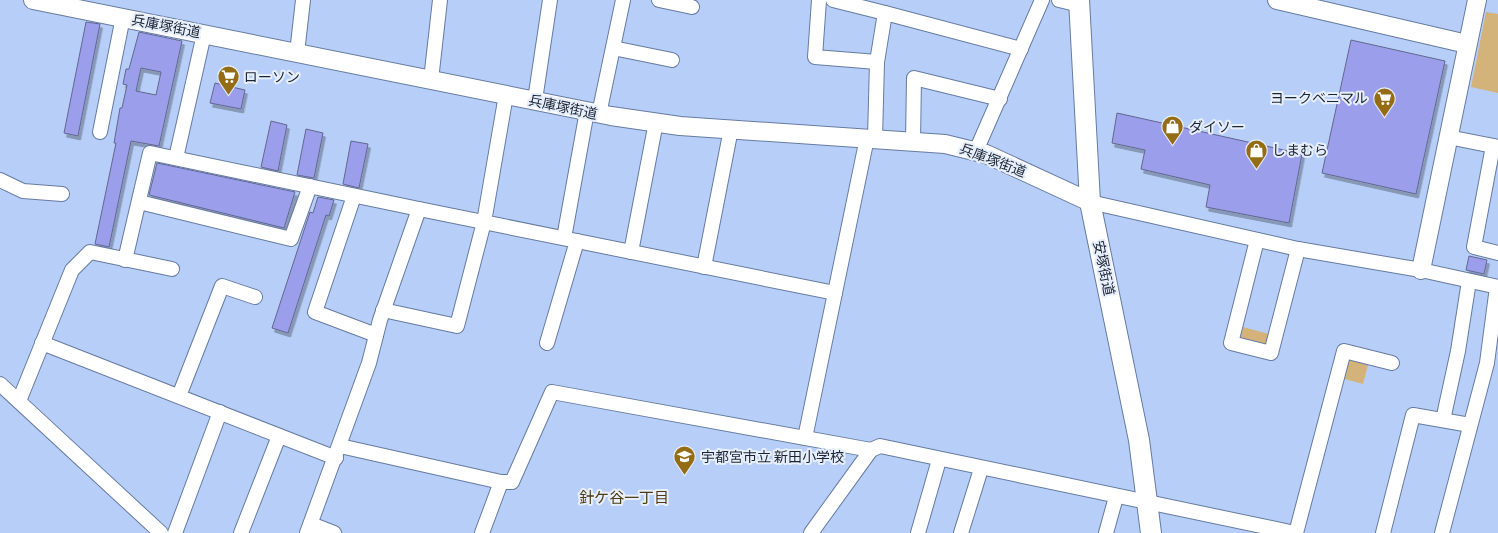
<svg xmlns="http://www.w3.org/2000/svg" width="1498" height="533" viewBox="0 0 1498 533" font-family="'Titillium Web','Noto Sans JP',sans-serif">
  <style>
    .park { fill: #d3b37a }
    .building { fill: #9a9eeb; stroke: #63668e; fill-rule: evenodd; filter: url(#shadow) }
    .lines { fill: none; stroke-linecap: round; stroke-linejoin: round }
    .minor-casing { stroke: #657ba1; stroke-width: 16 }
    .tertiary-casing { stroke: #657ba1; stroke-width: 20 }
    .secondary-casing { stroke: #657ba1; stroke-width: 22 }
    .minor { stroke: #fff; stroke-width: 14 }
    .tertiary { stroke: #fff; stroke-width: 18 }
    .secondary { stroke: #fff; stroke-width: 20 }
    .labels { text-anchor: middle; stroke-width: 4; stroke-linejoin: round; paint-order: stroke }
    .street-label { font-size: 14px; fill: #1a2332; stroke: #e7effc }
    .poi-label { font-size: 14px; fill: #1a2332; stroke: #e7effc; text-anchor: start }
    .neighbourhood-label { font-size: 15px; fill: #4d3913; stroke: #e7effc }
  </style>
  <defs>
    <filter id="shadow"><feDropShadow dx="2.5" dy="4" stdDeviation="0" flood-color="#0004"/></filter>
  </defs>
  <rect width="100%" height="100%" fill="#b7cff8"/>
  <!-- park -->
  <g class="park">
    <path d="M1486,12l12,2v79l-27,-6z"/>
    <path d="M1243,327l26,7 -3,9 -4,3 -20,-5 -1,-5z"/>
    <path d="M1351,360l17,5 -5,19 -22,-6 4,-13z"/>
  </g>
  <!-- building -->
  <g class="building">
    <path d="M86,22l14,2 -22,112 -14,-3z"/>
    <path d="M139,32l43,9 -23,105 -28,-5 -22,106 -14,-3 21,-101h-2l6,-35h2l5,-23 -4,-1 3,-15h3zM141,68l20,4 -5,23 -20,-4z"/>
    <path d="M1351,40l94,21 -29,133 -94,-21z"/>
    <path d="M215,83l30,7 -4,19 -31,-6z"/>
    <path d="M1117,113l185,41 -13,69 -83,-16 4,-22 -69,-16 4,-19 -33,-7z"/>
    <path d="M271,121l16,4 -9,46 -17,-4z"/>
    <path d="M306,129l17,4 -9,45 -17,-3z"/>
    <path d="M351,141l17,3 -9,44 -16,-4z"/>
    <path d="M157,163l138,29 -11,36 -135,-33z"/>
    <path d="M318,197l16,3 -5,16 -3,-1 -38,118 -16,-5 38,-116 3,1z"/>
    <path d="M1469,256l18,4 -3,14 -18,-4z"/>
  </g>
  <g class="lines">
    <defs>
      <g id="minor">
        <path d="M659,0l33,7"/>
        <path d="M819,0l-4,57 62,5"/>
        <path d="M833,0l52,13"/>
        <path d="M1059,0l21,5"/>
        <path d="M613,48l59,12"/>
        <path d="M297,53l6,-53"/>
        <path d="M431,80l9,-80"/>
        <path d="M535,100l15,-100"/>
        <path d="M599,114l24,-114"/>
        <path d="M100,132l23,-115"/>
        <path d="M1448,137l50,10"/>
        <path d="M875,138l2,-76 8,-49 136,36"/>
        <path d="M913,141l1,-63 86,21"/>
        <path d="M1493,146l-19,101 24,6"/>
        <path d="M976,151l66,-151"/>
        <path d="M176,158l28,-124"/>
        <path d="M0,180l23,11 39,3"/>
        <path d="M354,196l-39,116 61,23"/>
        <path d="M139,202l152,37 19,-53"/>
        <path d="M1090,202l208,47 123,21 77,17"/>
        <path d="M564,238l23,-127"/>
        <path d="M1257,240l-26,103 40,10 27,-104"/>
        <path d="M577,241l258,52"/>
        <path d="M631,252l25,-130"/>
        <path d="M125,260l25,-107 269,56"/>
        <path d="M704,267l27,-138"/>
        <path d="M383,310l74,16 27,-104 22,-127"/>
        <path d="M42,343l294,115"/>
        <path d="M0,384l161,149"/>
        <path d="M179,396l43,-110 33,11"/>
        <path d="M19,401l53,-131 18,-18 82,17"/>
        <path d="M1443,420l15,-69 11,-70"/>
        <path d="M805,438l62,-300"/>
        <path d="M340,446l161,36h11l40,-90 319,58 -60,83"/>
        <path d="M871,450l9,-4 415,87"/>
        <path d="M311,524l23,9"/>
        <path d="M175,533l45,-121"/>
        <path d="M241,533l38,-97"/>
        <path d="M307,533l62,-170 11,-43 39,-111 158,32 -30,102"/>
        <path d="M482,533l19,-51"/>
        <path d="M918,533l21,-73"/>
        <path d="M961,533l20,-64"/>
        <path d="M1106,533l10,-36"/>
        <path d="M1296,533l48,-182 48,12"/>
        <path d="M1383,533l30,-118 57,10"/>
        <path d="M1442,533l45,-170 10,-76"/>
      </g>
      <g id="tertiary">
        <path d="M33,0l578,116 69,10 265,18 41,10 104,48"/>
        <path d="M1277,0l190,44"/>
        <path d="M1421,270l56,-270"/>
      </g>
      <path id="secondary" d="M1079,0l11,202 49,238 12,93"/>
    </defs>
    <!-- minor casing -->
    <use href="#minor" class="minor-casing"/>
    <!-- tertiary casing -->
    <use href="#tertiary" class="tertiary-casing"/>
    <!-- secondary casing -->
    <use href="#secondary" class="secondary-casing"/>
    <!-- minor -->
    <use href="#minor" class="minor"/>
    <!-- tertiary -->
    <use href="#tertiary" class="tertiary"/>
    <!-- secondary -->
    <use href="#secondary" class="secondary"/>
  </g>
  <!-- icons -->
  <defs>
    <symbol id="supermarket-pin" viewBox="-11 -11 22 30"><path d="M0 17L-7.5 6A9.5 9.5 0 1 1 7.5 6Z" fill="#946c16" stroke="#e7effc"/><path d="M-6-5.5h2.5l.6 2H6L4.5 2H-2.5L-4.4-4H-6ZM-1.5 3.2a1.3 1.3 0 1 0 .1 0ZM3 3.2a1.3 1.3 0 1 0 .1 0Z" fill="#fff"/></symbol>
    <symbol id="shop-pin" viewBox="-11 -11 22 30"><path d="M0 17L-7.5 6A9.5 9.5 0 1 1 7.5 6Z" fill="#946c16" stroke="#e7effc"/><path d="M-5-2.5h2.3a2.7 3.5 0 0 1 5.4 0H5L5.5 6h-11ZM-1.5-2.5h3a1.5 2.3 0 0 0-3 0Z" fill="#fff"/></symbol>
    <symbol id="school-pin" viewBox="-11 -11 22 30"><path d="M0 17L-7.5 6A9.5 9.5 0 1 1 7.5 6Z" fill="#946c16" stroke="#e7effc"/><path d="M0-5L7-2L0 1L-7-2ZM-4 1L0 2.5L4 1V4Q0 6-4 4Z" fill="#fff"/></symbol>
  </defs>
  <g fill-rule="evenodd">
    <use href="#supermarket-pin" x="216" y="64" width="25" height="34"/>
    <use href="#supermarket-pin" x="1372" y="86" width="25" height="34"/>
    <use href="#shop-pin" x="1160" y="114" width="25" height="34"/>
    <use href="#shop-pin" x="1244" y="138" width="25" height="34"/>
    <use href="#school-pin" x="672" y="444" width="25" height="34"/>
  </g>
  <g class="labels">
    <!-- street labels -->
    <g class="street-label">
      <text transform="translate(166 26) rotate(11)" y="5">兵庫塚街道</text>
      <text transform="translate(563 107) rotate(12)" y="5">兵庫塚街道</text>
      <text transform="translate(993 160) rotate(21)" y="5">兵庫塚街道</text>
      <text transform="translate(1104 268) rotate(78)" y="5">安塚街道</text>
    </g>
    <!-- poi labels -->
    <g class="poi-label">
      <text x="244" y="82">ローソン</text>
      <text x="1368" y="103" text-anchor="end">ヨークベニマル</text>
      <text x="1189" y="132">ダイソー</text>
      <text x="1272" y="155">しまむら</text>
      <text x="701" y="462">宇都宮市立 新田小学校</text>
    </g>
    <!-- neighbourhood labels -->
    <g class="neighbourhood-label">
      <text x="624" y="503">針ケ谷一丁目</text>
    </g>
  </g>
</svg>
